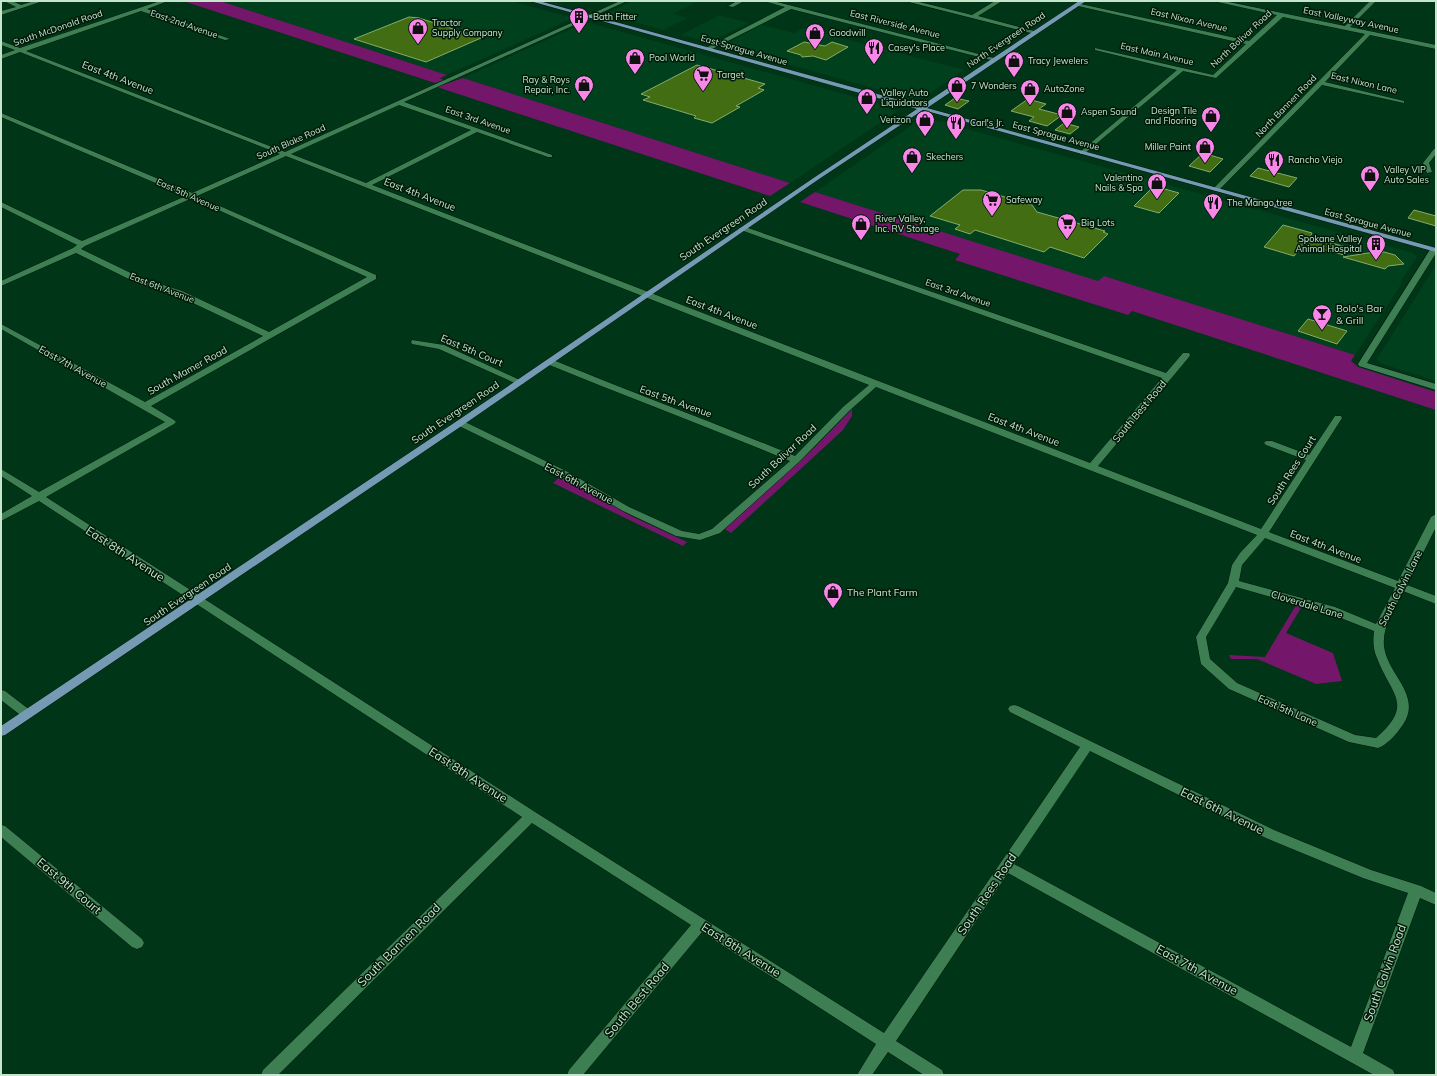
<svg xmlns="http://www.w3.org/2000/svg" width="1437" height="1076" viewBox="0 0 1437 1076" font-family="Mulish,sans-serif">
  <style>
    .built { fill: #00401d }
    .green { fill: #74176b }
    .building { fill: #426d12; stroke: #87ab6c }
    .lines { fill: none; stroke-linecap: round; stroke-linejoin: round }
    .minor-casing { stroke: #04180b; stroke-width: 1 }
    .major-casing { stroke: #04180b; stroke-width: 1 }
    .minor { fill: #3d7e52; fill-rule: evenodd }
    .major { fill: #759ab3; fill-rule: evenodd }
    .labels { text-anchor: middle; stroke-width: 3; stroke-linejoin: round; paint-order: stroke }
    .far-poi-label { font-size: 9px; fill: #c5e5cd; stroke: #001908; text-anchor: start }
    .far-street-label { font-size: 9px; fill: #c5e5cd; stroke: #001908 }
    .street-label { font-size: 10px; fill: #c5e5cd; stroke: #001908 }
    .poi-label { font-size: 10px; fill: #c5e5cd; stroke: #001908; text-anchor: start }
    .near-street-label { font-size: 12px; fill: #c5e5cd; stroke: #001908 }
  </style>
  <rect width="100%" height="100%" fill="#003517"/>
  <!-- built -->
  <g class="built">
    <path d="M220,1h291l58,16 2,2 -124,56z"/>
    <path d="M632,1h67l-26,13 15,4 -25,12 -57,-16z"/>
    <path d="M720,15l29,8 -39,19 -29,-7z"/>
    <path d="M590,23l304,85 2,4 -106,71 -327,-105 119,-54z"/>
    <path d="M762,25l32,8 9,-5 161,42 -41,28 -10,1 -190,-53v-1z"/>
    <path d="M927,118l486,135 4,4 -16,24 1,2 -47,72 -251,-79 -6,6 -283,-90 106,-73z"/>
    <path d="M1436,265v116l-56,-18 -3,-4z"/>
  </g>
  <!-- green -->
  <g class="green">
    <path d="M183,1h37l227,74 -7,3 3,2 -8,3z"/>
    <path d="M463,78l327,105 -20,13 -333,-109z"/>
    <path d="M815,192l283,89 6,-5 251,79 -4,6 7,6 78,25v18l-304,-99 -4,4 -173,-55 5,-6 -160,-52z"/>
    <path d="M852,409v7l-9,14 -112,103 -6,-4 87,-79z"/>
    <path d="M561,476l70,40 56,26 -4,4 -130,-63z"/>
    <path d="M1296,605l6,1 -16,27 47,20 9,28 -26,3 -59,-25h-26l-2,-4 36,2z"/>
  </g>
  <!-- building -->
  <g class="building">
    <path d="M409,17l10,1 62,20 -55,24 -72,-23z"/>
    <path d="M804,42l21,4 7,-4 16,5 -22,13 -13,-4 -11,1 -1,-2 -14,-4z"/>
    <path d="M697,65l68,19 -7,4 6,2 -28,16 4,1 -28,16 -18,-5 2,-2 -53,-16 7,-3 -9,-3z"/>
    <path d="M955,98l14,3 -11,8 -13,-4z"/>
    <path d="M1028,99l18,5 -7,5 23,6 -15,11 -18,-5 5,-4 -23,-6z"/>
    <path d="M1064,123l15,4 -9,7 -15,-4z"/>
    <path d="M1203,153l20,6 -13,13 -21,-6z"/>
    <path d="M1258,168l39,10 -8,9 -39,-11z"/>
    <path d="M1154,186l25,7 -20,20 -25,-7z"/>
    <path d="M963,190h18l51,15 5,7 68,19 -2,1 5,2 -24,24 -34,-11 -6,5 -69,-22 -5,4 -15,-5 5,-4 -30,-9z"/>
    <path d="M1414,210l22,6v10l-28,-8z"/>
    <path d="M1283,225l29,8 -2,4 36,10 -2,8 -40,-11 -10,12 -30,-9z"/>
    <path d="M1384,252l11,3 9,9 -16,2 -3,3 -42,-12 25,-4z"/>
    <path d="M1308,319l39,12 -10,13 -39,-13z"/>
  </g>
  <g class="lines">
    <defs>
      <g id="minor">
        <path d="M4,1h8l9,4 13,-4h9l-42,14v-4l15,-4z"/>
        <path d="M160,1h8l-21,8 83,30 -5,1 -84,-29 -115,40 259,101 335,-151h7l-223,101 148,53v2h-4l-71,-25 -105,53 718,278 72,-85 -424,-149 4,-2h3l421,146 17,-20h6l1,2 -1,2 -91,109 163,63 45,-69 -40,-15 -2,-2 2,-2h6l37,14 26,-39h6l1,2 -73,114 129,49 33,-64 5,-3v13l-29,58 29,11v8l-33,-13c-8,18 -21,35 -19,55 3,30 43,51 15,84 -5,7 -13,15 -21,18l-29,-6 -120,-53 -28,-25 -5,-27 32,-54 4,-18 8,-12 17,-18 -381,-148 -27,24 -50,51 -79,71 -20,7 -24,-4 -53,-25 -61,-35 -105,-51 -2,-2 2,-2h6l105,51 61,35 53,24 17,3 13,-5 78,-68c-81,-34 -163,-64 -243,-97l-1,-2 1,-2h6c80,33 162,63 242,96l48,-49 26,-22 -583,-229 -89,40 179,79v4l-225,127 23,14 2,2 -2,2 -128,73 489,315 349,221 196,-286 -70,-35 -2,-3 2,-3 4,-1 4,1 256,124 97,40 50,16 15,7v12l-16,-7 -57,155 30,17 2,5h-21l-366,-202 -112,168 46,29 2,5h-20l-36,-23 -16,23h-15l19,-31 -174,-112 -119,143h-16l2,-5 122,-145 -159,-102 -254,252h-17l2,-5 259,-253 -483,-316 -38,20v-7l31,-18 -31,-20v-7l38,23 126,-70 -164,-93v-5l144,78 118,-66 -87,-41 -41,-13 -59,-29 -75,33v-5l72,-33 4,-3 -76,-38v-5l81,39 104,-45 -185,-79v-4l191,80 88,-39 -260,-102 -19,7v-4l14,-5 -14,-5v-4l19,7zM399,105l72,25 -105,53 -75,-29zM192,198l175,79 -98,55 -87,-41 -41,-13 -60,-29 4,-3zM1265,538l130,50 -19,36 -41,-17 -96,-26 3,-16zM1236,587l92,26 46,18c-1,10 -1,18 3,27 14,37 38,46 -1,80l-21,-3 -118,-52 -27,-24 -4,-22zM1090,751l176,87 97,40 45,15 -57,154 -337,-183z"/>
        <path d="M737,1h7l-11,6 -5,-1z"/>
        <path d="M764,1h9l225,58 -3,2 -204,-52 -81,41h-4v-2l79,-41z"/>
        <path d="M905,1h10l57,14 23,-14h7l-24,15 60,16 -3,2z"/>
        <path d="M1213,1h11l121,25 25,-25h6l-26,26 86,18v4l-66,-14 -45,47 79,19v2l-82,-18 -104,106 -6,-1 153,-156 -82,-17 -67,61 -33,-7 -99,83h-4v-2l97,-82 -82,-20v-2l118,27 33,-31 -168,-38 -2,-1v-2l173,38 28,-26z"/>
        <path d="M1436,148v6l-7,9 3,9 -5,1 -4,-10 11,-14z"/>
        <path d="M1431,248h5v5l-69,110 69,21v6l-77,-24 -1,-2z"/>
        <path d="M412,340l32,5 80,37 -1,2h-6l-78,-35 -27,-5 -1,-2z"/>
        <path d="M1,690l4,1 26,20 2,3 -2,3 -4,1 -4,-1 -22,-17z"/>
        <path d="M1,825l4,1 137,113 2,4 -2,4 -5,2 -5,-2 -131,-110z"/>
      </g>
      <path id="major" d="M530,1h9l382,105 158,-105h7l-159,107 509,140v4l-513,-142 -104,69 -356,246 -458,310 -4,1v-10l456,-305 358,-244 102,-68z"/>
    </defs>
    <!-- minor casing -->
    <use href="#minor" class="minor-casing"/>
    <!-- major casing -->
    <use href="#major" class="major-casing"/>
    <!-- minor -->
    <use href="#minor" class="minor"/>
    <!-- major -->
    <use href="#major" class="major"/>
  </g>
  <!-- icons -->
  <defs>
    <symbol id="building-pin" viewBox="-11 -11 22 30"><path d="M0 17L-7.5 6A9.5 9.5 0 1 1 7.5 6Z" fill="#f987e9" stroke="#001908"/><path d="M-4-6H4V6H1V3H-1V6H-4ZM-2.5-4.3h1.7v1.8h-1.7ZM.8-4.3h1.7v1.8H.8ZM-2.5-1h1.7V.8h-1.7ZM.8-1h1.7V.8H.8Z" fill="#111"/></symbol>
    <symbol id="shop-pin" viewBox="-11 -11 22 30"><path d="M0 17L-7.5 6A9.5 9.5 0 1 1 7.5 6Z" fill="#f987e9" stroke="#001908"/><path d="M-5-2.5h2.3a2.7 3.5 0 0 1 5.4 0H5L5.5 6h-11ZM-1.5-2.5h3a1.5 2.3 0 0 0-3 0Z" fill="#111"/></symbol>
    <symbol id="restaurant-pin" viewBox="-11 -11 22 30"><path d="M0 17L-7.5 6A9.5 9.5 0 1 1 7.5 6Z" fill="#f987e9" stroke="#001908"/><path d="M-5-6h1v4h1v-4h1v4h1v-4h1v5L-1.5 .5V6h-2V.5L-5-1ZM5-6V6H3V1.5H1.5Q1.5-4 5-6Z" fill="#111"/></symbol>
    <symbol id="supermarket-pin" viewBox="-11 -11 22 30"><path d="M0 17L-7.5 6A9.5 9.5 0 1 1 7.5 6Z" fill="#f987e9" stroke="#001908"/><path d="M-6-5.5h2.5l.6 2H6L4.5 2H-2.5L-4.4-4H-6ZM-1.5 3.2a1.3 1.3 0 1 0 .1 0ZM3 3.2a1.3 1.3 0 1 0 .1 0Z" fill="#111"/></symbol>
    <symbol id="bar-pin" viewBox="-11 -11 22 30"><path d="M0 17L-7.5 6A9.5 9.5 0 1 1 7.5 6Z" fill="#f987e9" stroke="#001908"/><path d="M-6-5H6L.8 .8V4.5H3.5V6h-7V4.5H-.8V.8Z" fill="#111"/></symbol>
  </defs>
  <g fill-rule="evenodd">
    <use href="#building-pin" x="568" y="6" width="22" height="30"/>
    <use href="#shop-pin" x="407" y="17" width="22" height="30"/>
    <use href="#shop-pin" x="804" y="22" width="22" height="30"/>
    <use href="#restaurant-pin" x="863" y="37" width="22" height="30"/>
    <use href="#shop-pin" x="624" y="47" width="22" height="30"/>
    <use href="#shop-pin" x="1003" y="50" width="22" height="30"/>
    <use href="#supermarket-pin" x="692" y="64" width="22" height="30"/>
    <use href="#shop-pin" x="573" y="74" width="22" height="30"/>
    <use href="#shop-pin" x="946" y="75" width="22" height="30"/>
    <use href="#shop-pin" x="1019" y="78" width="22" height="30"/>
    <use href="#shop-pin" x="856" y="87" width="22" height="30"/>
    <use href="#shop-pin" x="1056" y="101" width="22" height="30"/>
    <use href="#shop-pin" x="1200" y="105" width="22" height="30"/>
    <use href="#shop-pin" x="914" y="109" width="22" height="30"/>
    <use href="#restaurant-pin" x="945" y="112" width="22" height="30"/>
    <use href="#shop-pin" x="1194" y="136" width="22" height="30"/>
    <use href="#shop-pin" x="901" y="146" width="22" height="30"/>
    <use href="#restaurant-pin" x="1263" y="149" width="22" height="30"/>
    <use href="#shop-pin" x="1359" y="164" width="22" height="30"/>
    <use href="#shop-pin" x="1146" y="172" width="22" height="30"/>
    <use href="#supermarket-pin" x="981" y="189" width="22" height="30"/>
    <use href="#restaurant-pin" x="1202" y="192" width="22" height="30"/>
    <use href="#supermarket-pin" x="1056" y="212" width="22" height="30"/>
    <use href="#shop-pin" x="850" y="213" width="22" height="30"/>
    <use href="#building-pin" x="1365" y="233" width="22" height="30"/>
    <use href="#bar-pin" x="1311" y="303" width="22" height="30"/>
    <use href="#shop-pin" x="822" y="581" width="22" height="30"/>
  </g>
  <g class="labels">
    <!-- far-poi labels -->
    <g class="far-poi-label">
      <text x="593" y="20">Bath Fitter</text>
      <text x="432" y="26">Tractor<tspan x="432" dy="10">Supply Company</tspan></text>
      <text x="829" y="36">Goodwill</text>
      <text x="888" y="51">Casey's Place</text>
      <text x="649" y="61">Pool World</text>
      <text x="1028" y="64">Tracy Jewelers</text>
      <text x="717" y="78">Target</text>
      <text x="570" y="83" text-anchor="end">Ray &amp; Roys<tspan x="570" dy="10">Repair, Inc.</tspan></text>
      <text x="971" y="89">7 Wonders</text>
      <text x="1044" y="92">AutoZone</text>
      <text x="881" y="96">Valley Auto<tspan x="881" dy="10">Liquidators</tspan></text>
      <text x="1197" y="114" text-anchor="end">Design Tile<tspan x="1197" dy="10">and Flooring</tspan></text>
      <text x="1081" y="115">Aspen Sound</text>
      <text x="911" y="123" text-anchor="end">Verizon</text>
      <text x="970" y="126">Carl's Jr.</text>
      <text x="1191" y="150" text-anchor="end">Miller Paint</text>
      <text x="926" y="160">Skechers</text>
      <text x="1288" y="163">Rancho Viejo</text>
      <text x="1384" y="173">Valley VIP<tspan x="1384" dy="10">Auto Sales</tspan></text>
      <text x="1143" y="181" text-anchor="end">Valentino<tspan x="1143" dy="10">Nails &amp; Spa</tspan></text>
      <text x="1006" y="203">Safeway</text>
      <text x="1227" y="206">The Mango tree</text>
      <text x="875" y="222">River Valley,<tspan x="875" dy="10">Inc. RV Storage</tspan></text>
      <text x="1081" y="226">Big Lots</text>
      <text x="1362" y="242" text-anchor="end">Spokane Valley<tspan x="1362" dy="10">Animal Hospital</tspan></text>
    </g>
    <!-- far-street labels -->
    <g class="far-street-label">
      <text transform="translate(1189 20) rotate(13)" y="3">East Nixon Avenue</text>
      <text transform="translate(1351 20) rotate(12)" y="3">East Valleyway Avenue</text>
      <text transform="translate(184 24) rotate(19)" y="3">East 2nd Avenue</text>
      <text transform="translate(895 24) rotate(14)" y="3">East Riverside Avenue</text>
      <text transform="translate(58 28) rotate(-19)" y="3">South McDonald Road</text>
      <text transform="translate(1241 39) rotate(-43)" y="3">North Bolivar Road</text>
      <text transform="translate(1006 40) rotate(-34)" y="3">North Evergreen Road</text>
      <text transform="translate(744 50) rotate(16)" y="3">East Sprague Avenue</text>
      <text transform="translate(1157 54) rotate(13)" y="3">East Main Avenue</text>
      <text transform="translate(1364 83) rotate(13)" y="3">East Nixon Lane</text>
      <text transform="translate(1286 106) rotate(-46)" y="3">North Bannen Road</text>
      <text transform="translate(478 120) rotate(19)" y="3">East 3rd Avenue</text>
      <text transform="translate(1056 136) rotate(15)" y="3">East Sprague Avenue</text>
      <text transform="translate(291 142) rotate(-24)" y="3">South Blake Road</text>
      <text transform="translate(188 195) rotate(24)" y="3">East 5th Avenue</text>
      <text transform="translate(1368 223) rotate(15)" y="3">East Sprague Avenue</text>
      <text transform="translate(162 288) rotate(21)" y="3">East 6th Avenue</text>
      <text transform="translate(958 293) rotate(19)" y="3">East 3rd Avenue</text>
    </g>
    <!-- street labels -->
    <g class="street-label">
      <text transform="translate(118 77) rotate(21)" y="4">East 4th Avenue</text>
      <text transform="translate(420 194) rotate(21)" y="4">East 4th Avenue</text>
      <text transform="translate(723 229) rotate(-34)" y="4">South Evergreen Road</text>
      <text transform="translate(722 312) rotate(21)" y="4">East 4th Avenue</text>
      <text transform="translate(472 350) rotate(23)" y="4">East 5th Court</text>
      <text transform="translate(73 366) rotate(29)" y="4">East 7th Avenue</text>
      <text transform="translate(187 370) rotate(-29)" y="4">South Mamer Road</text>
      <text transform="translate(676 401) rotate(20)" y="4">East 5th Avenue</text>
      <text transform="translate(1139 411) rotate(-50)" y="4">South Best Road</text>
      <text transform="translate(455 412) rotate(-34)" y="4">South Evergreen Road</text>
      <text transform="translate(1024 429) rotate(21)" y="4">East 4th Avenue</text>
      <text transform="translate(782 456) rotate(-43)" y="4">South Bolivar Road</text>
      <text transform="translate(1291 470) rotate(-57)" y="4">South Rees Court</text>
      <text transform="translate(579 483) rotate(28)" y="4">East 6th Avenue</text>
      <text transform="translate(1326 546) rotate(21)" y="4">East 4th Avenue</text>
      <text transform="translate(1400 588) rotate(-63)" y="4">South Calvin Lane</text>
      <text transform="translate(187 594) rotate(-34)" y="4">South Evergreen Road</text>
      <text transform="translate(1307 604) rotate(17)" y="4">Cloverdale Lane</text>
      <text transform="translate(1288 710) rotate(24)" y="4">East 5th Lane</text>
    </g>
    <!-- poi labels -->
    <g class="poi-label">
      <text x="1336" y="312">Bolo's Bar<tspan x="1336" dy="12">&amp; Grill</tspan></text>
      <text x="847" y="596">The Plant Farm</text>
    </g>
    <!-- near-street labels -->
    <g class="near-street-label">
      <text transform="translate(125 554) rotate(33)" y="4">East 8th Avenue</text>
      <text transform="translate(468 775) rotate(33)" y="4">East 8th Avenue</text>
      <text transform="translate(1222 811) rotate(26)" y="4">East 6th Avenue</text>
      <text transform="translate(69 886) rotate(40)" y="4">East 9th Court</text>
      <text transform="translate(987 894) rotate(-56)" y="4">South Rees Road</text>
      <text transform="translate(399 945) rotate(-45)" y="4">South Bannen Road</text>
      <text transform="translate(741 950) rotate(32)" y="4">East 8th Avenue</text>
      <text transform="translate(1197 970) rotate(29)" y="4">East 7th Avenue</text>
      <text transform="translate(1385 973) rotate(-70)" y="4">South Calvin Road</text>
      <text transform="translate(637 1000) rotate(-50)" y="4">South Best Road</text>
    </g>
  </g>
  <!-- border -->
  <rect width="1437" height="1076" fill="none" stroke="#c5e5cd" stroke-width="4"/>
</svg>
